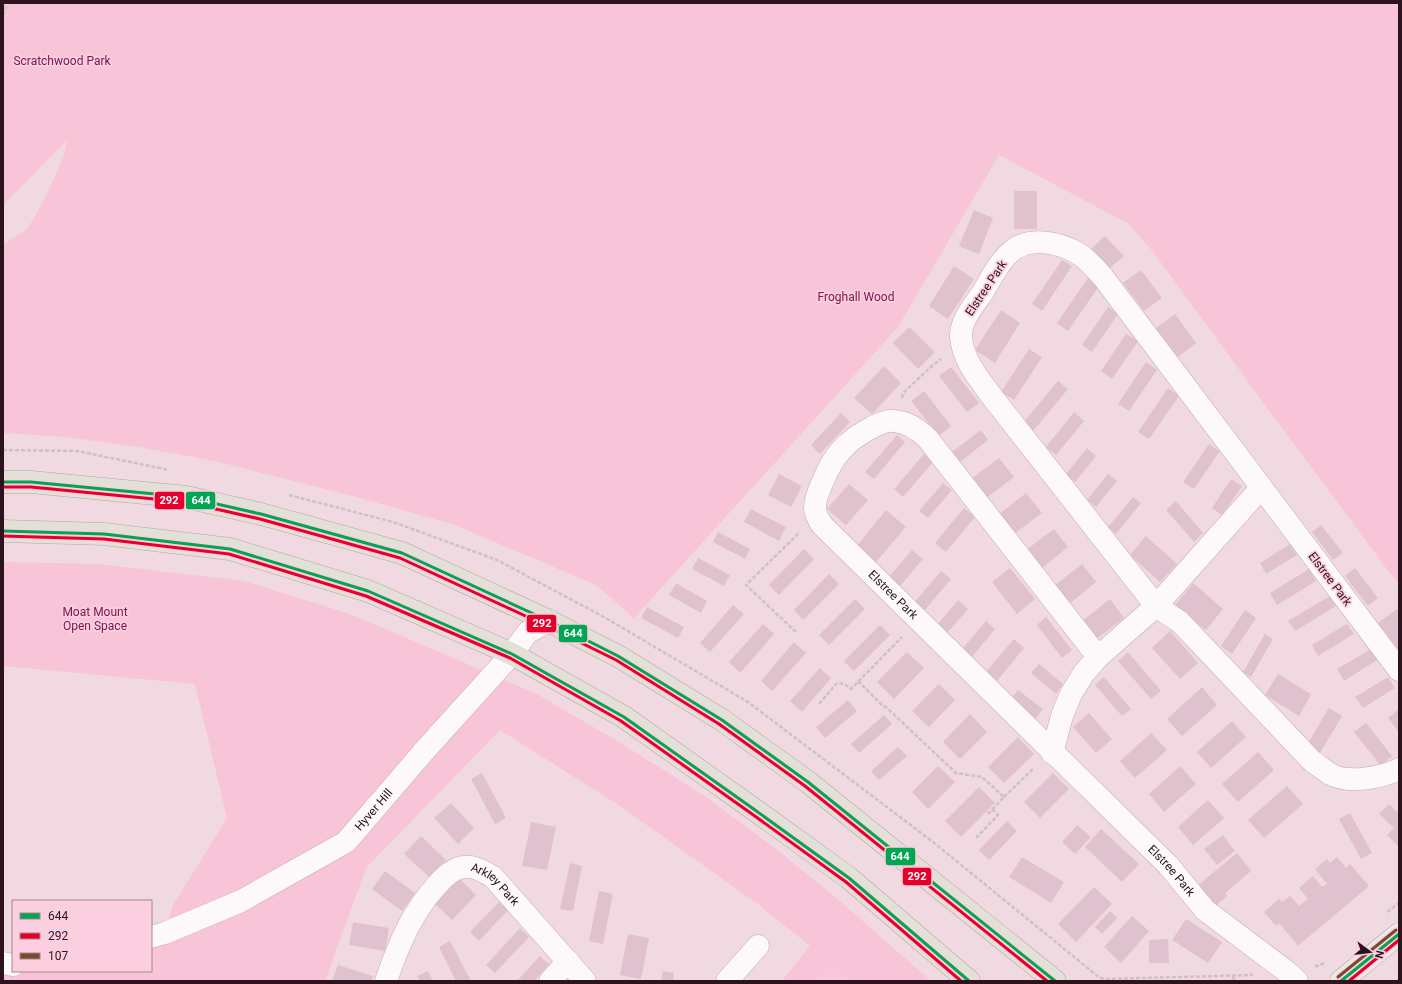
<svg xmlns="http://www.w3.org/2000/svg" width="1402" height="984" viewBox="0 0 1402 984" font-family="Roboto,sans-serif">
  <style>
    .built { fill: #f8c9db }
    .green { fill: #f8c4d8 }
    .building { fill: #dfc2ce }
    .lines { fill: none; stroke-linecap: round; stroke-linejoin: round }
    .street-casing { stroke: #c3abb4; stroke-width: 23 }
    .primary-casing { stroke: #b2a7a1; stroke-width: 23 }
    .highway-casing { stroke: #b2a7a1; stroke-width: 23 }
    .path { stroke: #ccc2c6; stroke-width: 2.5; stroke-dasharray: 4 2; stroke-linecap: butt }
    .street { stroke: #fdf9fb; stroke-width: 22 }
    .primary { stroke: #edeae5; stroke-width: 22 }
    .highway { stroke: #e3e1d7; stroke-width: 22 }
    .bus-1-casing { stroke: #fbcfdf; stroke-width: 6 }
    .bus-2-casing { stroke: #fbcfdf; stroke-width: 6 }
    .bus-3-casing { stroke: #fbcfdf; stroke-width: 6 }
    .bus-1 { stroke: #00a651; stroke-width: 3 }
    .bus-2 { stroke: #e4002b; stroke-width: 3 }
    .bus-3 { stroke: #7a4b2a; stroke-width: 3 }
    .labels { text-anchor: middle; stroke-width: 3.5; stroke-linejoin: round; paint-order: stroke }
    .park-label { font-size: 12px; fill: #82164f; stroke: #fbcfdf }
    .street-label { font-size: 12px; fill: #2c131d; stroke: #fbcfdf }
    .line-badge { stroke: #fbcfdf; stroke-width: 1.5 }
    .badge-label { font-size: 11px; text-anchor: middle; font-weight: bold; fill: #fff }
  </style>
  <rect width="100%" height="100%" fill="#f1d9e2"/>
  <!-- built -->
  <path class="built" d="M811,946l40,35h-69z"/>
  <!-- green -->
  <g class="green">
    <path d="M3,3h1396v581l-10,-12 -135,-182 -100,-137 -25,-29 -130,-69 -101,172 -264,291 -38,-33 -141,-60 -95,-27 -141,-36 -79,-15 -74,-10 -63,-4v-188l25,-17 16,-28 20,-44 3,-16 -64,65z"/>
    <path d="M3,562l96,2 145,17 109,34 182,78 84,49 84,53 73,54 65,53 90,79h-80l-20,-17 -15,17h-34l28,-35 -51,-41 -139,-99 -120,-76 -134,138 -41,113h-322v-18l10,8h138v-34l14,-4 8,-28 54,-87 -32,-134 -192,-18z"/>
  </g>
  <!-- building -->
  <g class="building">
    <rect x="1014" y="191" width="23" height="38"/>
    <path d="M974,210l19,8 -14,36 -20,-8z"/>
    <path d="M1105,236l19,20 -15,13 -18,-20z"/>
    <path d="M1062,260l10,6 -30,45 -10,-7z"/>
    <path d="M954,266l20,13 -26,40 -19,-13z"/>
    <path d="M1141,270l21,28 -18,13 -21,-28z"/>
    <path d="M1088,278l11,8 -31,45 -11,-8z"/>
    <path d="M1108,307l10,7 -26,38 -10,-7z"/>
    <path d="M1001,310l19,13 -25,40 -20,-13z"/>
    <path d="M1175,314l21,29 -18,14 -22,-29z"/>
    <path d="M909,327l26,25 -17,17 -25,-26z"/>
    <path d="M1126,334l12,7 -26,38 -11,-8z"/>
    <path d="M1029,349l13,8 -28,43 -13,-8z"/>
    <path d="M1146,362l11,8 -28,41 -11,-7z"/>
    <path d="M884,366l17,17 -29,31 -18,-16z"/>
    <path d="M951,367l28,36 -12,9 -28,-36z"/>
    <path d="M1058,381l10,8 -35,42 -10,-8z"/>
    <path d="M1168,388l11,8 -30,43 -11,-7z"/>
    <path d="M924,391l27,35 -12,10 -28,-35z"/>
    <path d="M1074,412l10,9 -28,34 -10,-8z"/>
    <path d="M841,413l9,9 -30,32 -9,-9z"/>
    <path d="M981,430l7,10 -28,22 -8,-10z"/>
    <path d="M897,435l8,7 -31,37 -9,-7z"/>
    <path d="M1209,444l11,7 -26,38 -11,-7z"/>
    <path d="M1087,448l9,8 -21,26 -9,-8z"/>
    <path d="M924,454l9,8 -30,35 -9,-8z"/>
    <path d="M999,458l15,19 -28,21 -15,-19z"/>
    <path d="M779,474l23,12 -11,21 -23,-12z"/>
    <path d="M1108,474l9,7 -21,26 -9,-7z"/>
    <path d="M1231,479l11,7 -20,29 -10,-7z"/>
    <path d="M943,483l9,7 -24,28 -9,-7z"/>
    <path d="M849,484l19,16 -22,25 -19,-16z"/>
    <path d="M1026,493l16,20 -28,21 -15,-20z"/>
    <path d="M1133,497l8,6 -25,31 -8,-7z"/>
    <path d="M1176,501l27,32 -9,9 -28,-32z"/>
    <path d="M964,508l11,9 -29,35 -11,-9z"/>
    <path d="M751,509l35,18 -7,14 -35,-19z"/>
    <path d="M886,510l20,17 -30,35 -19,-16z"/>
    <path d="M1321,525l22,28 -10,7 -21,-28z"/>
    <path d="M1054,529l14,18 -27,22 -15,-19z"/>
    <path d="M718,532l32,17 -5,10 -32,-17z"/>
    <path d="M1146,536l31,28 -17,18 -30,-27z"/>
    <path d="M1290,544l7,11 -31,19 -6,-11z"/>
    <path d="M804,549l10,10 -35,36 -10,-10z"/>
    <path d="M912,550l11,9 -23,27 -11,-9z"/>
    <path d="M698,558l32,17 -6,11 -32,-17z"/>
    <path d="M1082,564l14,18 -27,22 -15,-18z"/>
    <path d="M1010,568l25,31 -18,15 -25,-32z"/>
    <path d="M1355,568l23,30 -10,8 -23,-30z"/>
    <path d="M1309,569l7,12 -39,24 -7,-12z"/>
    <path d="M941,571l10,8 -27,32 -10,-8z"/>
    <path d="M829,574l10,10 -36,36 -9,-10z"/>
    <path d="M676,583l31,18 -6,12 -32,-18z"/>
    <path d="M1193,583l30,26 -17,21 -31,-25z"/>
    <path d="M1330,596l6,10 -41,25 -7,-10z"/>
    <path d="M855,599l10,10 -36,36 -10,-10z"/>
    <path d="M1110,599l14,19 -28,21 -14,-18z"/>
    <path d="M958,600l10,9 -21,24 -10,-8z"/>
    <path d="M733,605l11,9 -34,38 -10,-9z"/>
    <path d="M647,607l37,20 -6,11 -37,-20z"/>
    <path d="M1397,609l2,3v38l-21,-27z"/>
    <path d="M1245,610l11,8 -24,36 -11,-8z"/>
    <path d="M1046,617l26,33 -10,8 -25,-33z"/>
    <path d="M986,621l9,8 -23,28 -10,-8z"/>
    <path d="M763,624l11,10 -34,39 -11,-11z"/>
    <path d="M1347,624l7,10 -36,22 -6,-11z"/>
    <path d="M880,625l10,10 -36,36 -10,-10z"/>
    <path d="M1170,631l28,32 -18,16 -28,-31z"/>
    <path d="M1265,634l8,5 -22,38 -8,-5z"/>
    <path d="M1014,639l10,9 -27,33 -11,-9z"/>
    <path d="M794,642l12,11 -34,38 -11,-10z"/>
    <path d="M1371,649l6,11 -33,21 -7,-12z"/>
    <path d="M907,652l17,16 -30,31 -17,-17z"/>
    <path d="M1128,652l33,39 -10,8 -33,-38z"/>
    <path d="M1039,664l24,20 -7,10 -25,-21z"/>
    <path d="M820,668l11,10 -29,34 -12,-11z"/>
    <path d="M1278,674l33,20 -12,22 -34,-21z"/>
    <path d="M1104,677l27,32 -9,7 -27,-31z"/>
    <path d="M1388,677l7,11 -32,20 -8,-11z"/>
    <path d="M939,684l16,16 -26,27 -17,-16z"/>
    <path d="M1202,687l15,18 -35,31 -15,-17z"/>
    <path d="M1018,690l25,19 -8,10 -25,-19z"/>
    <path d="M848,700l9,11 -32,27 -9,-11z"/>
    <path d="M1329,708l13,8 -22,37 -13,-8z"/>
    <path d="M1399,709v23l-11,-14z"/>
    <path d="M1089,713l23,26 -16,14 -23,-26z"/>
    <path d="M970,714l17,18 -27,27 -17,-17z"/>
    <path d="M884,715l8,9 -33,29 -8,-9z"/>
    <path d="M1232,721l14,16 -35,31 -14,-16z"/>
    <path d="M1366,723l26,33 -11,10 -27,-34z"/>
    <path d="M1151,733l16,17 -32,28 -15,-17z"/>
    <path d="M1018,737l16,17 -30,29 -16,-16z"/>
    <path d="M898,747l9,9 -28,24 -8,-9z"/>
    <path d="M1258,752l16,18 -36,32 -16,-18z"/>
    <path d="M938,766l17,16 -27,27 -16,-17z"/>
    <path d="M1180,766l16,18 -32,28 -15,-18z"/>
    <path d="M482,773l24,45 -11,6 -24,-45z"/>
    <path d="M1053,773l16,16 -29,29 -16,-16z"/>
    <path d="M1287,786l16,18 -39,34 -16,-18z"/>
    <path d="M979,787l16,16 -34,34 -16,-16z"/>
    <path d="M1208,800l16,18 -31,27 -15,-18z"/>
    <path d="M451,803l23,25 -16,16 -24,-26z"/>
    <path d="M1389,804l10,10v33l-12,-12 7,-7 -15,-14z"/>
    <path d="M1350,813l22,40 -11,6 -22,-40z"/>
    <path d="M1007,821l10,10 -28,29 -10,-10z"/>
    <path d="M531,822l25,5 -9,43 -25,-4z"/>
    <path d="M1077,825l14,12 -16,17 -13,-12z"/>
    <path d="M1101,829l38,35 -17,18 -37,-35z"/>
    <path d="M1223,835l12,16 -18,14 -13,-16z"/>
    <path d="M421,836l25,24 -17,17 -25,-23z"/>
    <path d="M1237,853l14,18 -26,22 2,3 -14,12 -17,-21z"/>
    <path d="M1022,857l42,25 -13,21 -42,-26z"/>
    <path d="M1337,857l9,11 4,-4 19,22 -71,60 -19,-23 -3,3 -12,-14 15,-13 3,3 8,-6 9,10 9,-7 -9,-11 14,-12 9,11 5,-3 -12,-15 12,-10 3,4z"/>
    <path d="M570,863l12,3 -9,45 -13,-2z"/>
    <path d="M385,871l30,22 -13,18 -30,-22z"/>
    <path d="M459,878l17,17 -24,25 -17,-16z"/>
    <path d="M1094,887l18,17 -36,38 -18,-18z"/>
    <path d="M599,891l14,3 -10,50 -14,-3z"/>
    <path d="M499,902l9,8 -29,31 -9,-9z"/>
    <path d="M1110,911l7,7 -15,16 -7,-7z"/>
    <path d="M1132,916l17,15 -28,32 -17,-16z"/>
    <path d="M1186,919l36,23 -14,21 -36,-23z"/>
    <path d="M353,922l36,6 -4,23 -36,-6z"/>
    <path d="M520,928l9,9 -34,36 -9,-8z"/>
    <path d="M628,934l21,4 -8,41 -21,-4z"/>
    <path d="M1168,939l1,24h-20v-23z"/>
    <path d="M450,941l21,40h-15l-17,-34z"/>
    <path d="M540,956l9,8 -15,17h-17z"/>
    <path d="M338,965l35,11 -1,5h-40z"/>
    <path d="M428,971l5,10h-13l-3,-5z"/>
    <path d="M663,971l11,2 -1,8h-12z"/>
  </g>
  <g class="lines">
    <defs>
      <g id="street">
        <path id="s1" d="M1098,657l-170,-218c-9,-9 -20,-17 -34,-18 -8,-1 -16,3 -23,7 -24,12 -38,28 -48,53 -3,7 -8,17 -8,26 0,7 4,14 8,19l345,339 37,45 81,61 11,10"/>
        <path d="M1399,670l-296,-393c-7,-8 -15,-17 -24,-23 -18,-11 -47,-18 -66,-4 -13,10 -22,28 -30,42 -9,13 -23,29 -22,45 2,24 19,43 32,61l163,208 24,16 132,139c6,4 12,9 18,13 18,10 51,4 69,-5"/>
        <path d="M1052,753l10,-37 9,-22 13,-21 14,-16 58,-51 105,-118"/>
        <path id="s2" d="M151,937l14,-4 76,-32 105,-59 79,-92 87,-96 16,-22 21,-11"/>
        <path d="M3,963l10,2"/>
        <path id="s3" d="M386,981c12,-35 26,-69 51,-96 6,-7 13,-14 22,-17 13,-4 24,3 34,9l92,104"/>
        <path d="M550,981l18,-20"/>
        <path d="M727,981l31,-35"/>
      </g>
      <path id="primary" d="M1341,981l58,-47"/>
      <g id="highway">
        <path d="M3,482h28l155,15 75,17 141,39 147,68 69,35 104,64 86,62 247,199"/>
        <path d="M3,531l101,3 126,15 138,42 144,63 112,63 131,93 94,68 120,103"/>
      </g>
    </defs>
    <!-- street casing -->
    <use href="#street" class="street-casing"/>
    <!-- primary casing -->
    <use href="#primary" class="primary-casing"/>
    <!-- highway casing -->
    <use href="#highway" class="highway-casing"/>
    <!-- path -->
    <g class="path">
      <path d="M3,15l4,-12"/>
      <path d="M902,398l1,-5 29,-27 9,-7"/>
      <path d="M3,450l74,1 92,19"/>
      <path d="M289,495l104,27 104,38 107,57 144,85 185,140 167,136 5,1 148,-4"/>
      <path d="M796,632l-50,-47 54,-53"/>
      <path d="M858,681l25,25 3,1 70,66 26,4 22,20 -16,17"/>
      <path d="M819,704l18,-21 8,1 6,5 51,-52"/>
      <path d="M1004,797l30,-29"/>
      <path d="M976,838l22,-23 -6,-6"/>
      <path d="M1387,912l12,-9"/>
      <path d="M1315,966h4l6,-4"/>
      <path d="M1232,977l4,4"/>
      <path d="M1397,981l2,-2"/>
    </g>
    <!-- street -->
    <use href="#street" class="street"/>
    <!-- primary -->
    <use href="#primary" class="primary"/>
    <!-- highway -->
    <use href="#highway" class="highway"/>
    <defs>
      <g id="bus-1">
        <path d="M3,482h28l155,15 75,17 141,39 147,68 69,35 104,64 86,62 247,199"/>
        <path d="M3,531l101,3 126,15 138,42 144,63 112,63 131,93 94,68 120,103"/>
        <path d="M1341,981l58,-47"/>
      </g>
      <g id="bus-2">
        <path d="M3,487h28l154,15 75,17 140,39 147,68 69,34 103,64 86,62 242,195"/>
        <path d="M3,536l101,3 125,15 137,42 144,62 111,63 131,93 94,68 115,99"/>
        <path d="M1349,981l50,-41"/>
      </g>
      <path id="bus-3" d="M1338,977l58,-47"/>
    </defs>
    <!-- bus-1 casing -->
    <use href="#bus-1" class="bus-1-casing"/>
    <!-- bus-2 casing -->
    <use href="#bus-2" class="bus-2-casing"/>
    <!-- bus-3 casing -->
    <use href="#bus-3" class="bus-3-casing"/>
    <!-- bus-1 -->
    <use href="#bus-1" class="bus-1"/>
    <!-- bus-2 -->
    <use href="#bus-2" class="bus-2"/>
    <!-- bus-3 -->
    <use href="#bus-3" class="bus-3"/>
  </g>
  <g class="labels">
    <!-- park labels -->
    <g class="park-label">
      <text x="62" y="65">Scratchwood Park</text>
      <text x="856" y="301">Froghall Wood</text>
      <text x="95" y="616">Moat Mount<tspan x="95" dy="14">Open Space</tspan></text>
    </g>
    <!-- street labels -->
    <g class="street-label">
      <text transform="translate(986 288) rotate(-56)" y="4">Elstree Park</text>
      <text transform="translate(1330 579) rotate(53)" y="4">Elstree Park</text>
      <text dy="4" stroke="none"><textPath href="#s1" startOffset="560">Elstree Park</textPath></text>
      <text dy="4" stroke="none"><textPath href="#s2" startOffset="260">Hyver Hill</textPath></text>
      <text dy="4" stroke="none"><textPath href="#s1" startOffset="952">Elstree Park</textPath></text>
      <text dy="4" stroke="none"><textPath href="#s3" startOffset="180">Arkley Park</textPath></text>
    </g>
  </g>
  <g class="line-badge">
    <rect x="185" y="491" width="31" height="19" rx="4" fill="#00a651"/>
    <rect x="154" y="491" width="31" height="19" rx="4" fill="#e4002b"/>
    <rect x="526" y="614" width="31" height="19" rx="4" fill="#e4002b"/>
    <rect x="558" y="624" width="30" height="19" rx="4" fill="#00a651"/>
    <rect x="885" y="847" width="31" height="19" rx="4" fill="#00a651"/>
    <rect x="902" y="867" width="30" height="19" rx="4" fill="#e4002b"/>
  </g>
  <g class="badge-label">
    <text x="201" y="504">644</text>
    <text x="169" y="504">292</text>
    <text x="542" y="627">292</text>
    <text x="573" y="637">644</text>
    <text x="900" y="860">644</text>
    <text x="917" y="880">292</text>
  </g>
  <!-- border -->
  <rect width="1402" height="984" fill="none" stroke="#2c131d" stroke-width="8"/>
  <!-- legend -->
  <rect x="12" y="900" width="140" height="72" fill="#fbcfdf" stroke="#a88491"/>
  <rect x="20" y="913" width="20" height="6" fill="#00a651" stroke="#a88491"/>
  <text x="48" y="920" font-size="12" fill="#2c131d">644</text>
  <rect x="20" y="933" width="20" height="6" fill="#e4002b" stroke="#a88491"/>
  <text x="48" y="940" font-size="12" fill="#2c131d">292</text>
  <rect x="20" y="953" width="20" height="6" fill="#7a4b2a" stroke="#a88491"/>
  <text x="48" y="960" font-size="12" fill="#2c131d">107</text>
  <!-- north arrow -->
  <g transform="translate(1370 952) rotate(105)" stroke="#fbcfdf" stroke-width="3" paint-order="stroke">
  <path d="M0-3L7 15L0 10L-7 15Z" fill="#2c131d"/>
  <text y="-6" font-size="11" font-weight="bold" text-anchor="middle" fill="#2c131d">N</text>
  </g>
</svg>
